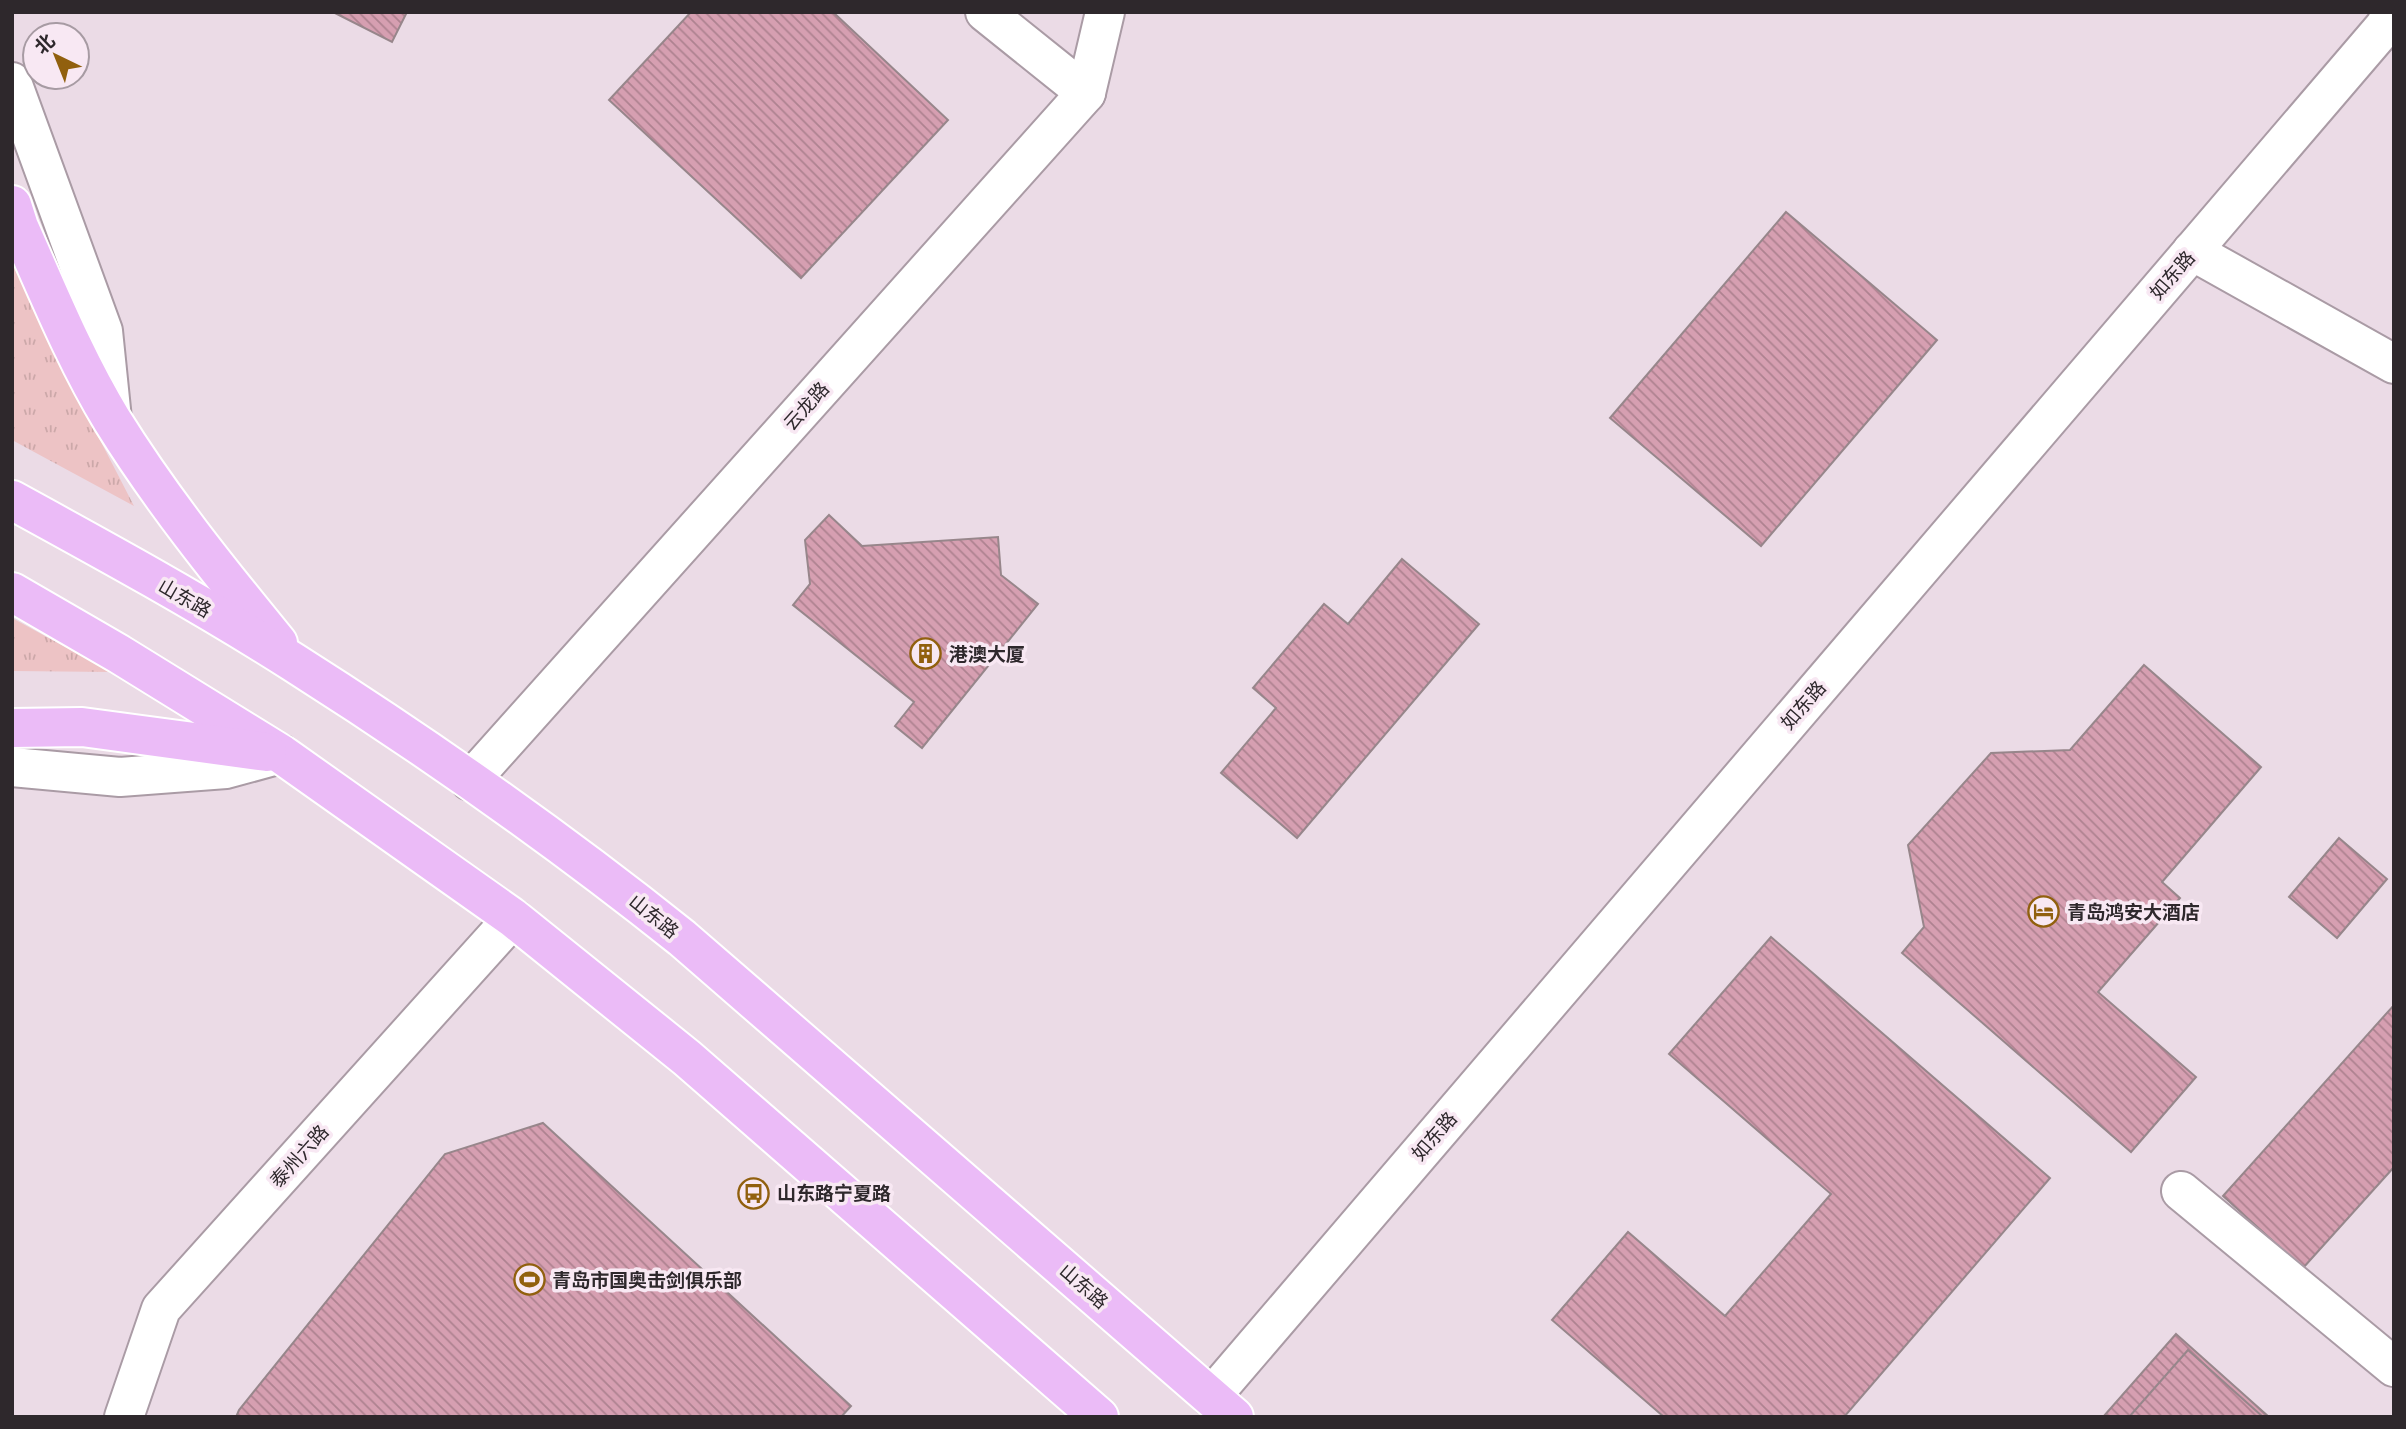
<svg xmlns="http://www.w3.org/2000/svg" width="2406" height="1429" viewBox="0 0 2406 1429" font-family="'Exo 2','Noto Sans SC',sans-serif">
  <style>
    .grass { fill: url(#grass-tufts) }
    .building { fill: url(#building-back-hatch); stroke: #97868b; stroke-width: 2 }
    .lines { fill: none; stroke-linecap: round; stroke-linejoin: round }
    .minor-casing { stroke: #aa9ba5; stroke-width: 42 }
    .major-casing { stroke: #fff; stroke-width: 42 }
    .minor { stroke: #fff; stroke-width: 38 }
    .major { stroke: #ebbbf7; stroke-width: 38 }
    .labels { text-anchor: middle; stroke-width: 7; stroke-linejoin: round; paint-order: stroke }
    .street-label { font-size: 19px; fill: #2e282c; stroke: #f8e8f3 }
    .poi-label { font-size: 19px; font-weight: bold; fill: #2e282c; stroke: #f8e8f3; text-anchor: start }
  </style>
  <defs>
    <pattern id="grass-tufts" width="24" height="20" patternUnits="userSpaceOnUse" patternTransform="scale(1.75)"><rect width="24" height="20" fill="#edc3c5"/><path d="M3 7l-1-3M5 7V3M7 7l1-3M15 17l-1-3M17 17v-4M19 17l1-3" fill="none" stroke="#cca8a9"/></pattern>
    <pattern id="building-back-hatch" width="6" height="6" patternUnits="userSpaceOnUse" patternTransform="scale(1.75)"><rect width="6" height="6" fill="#d69fb1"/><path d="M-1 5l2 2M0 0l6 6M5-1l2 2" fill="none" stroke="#ae8290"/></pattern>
  </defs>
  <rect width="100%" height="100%" fill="#ebdbe6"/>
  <!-- grass -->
  <g class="grass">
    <path d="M12,251l21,59 101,196 -122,-66z"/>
    <path d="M12,618l99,54 -99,-1z"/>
  </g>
  <!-- building -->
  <g class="building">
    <path d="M333,12h74l-15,30z"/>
    <path d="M691,12h142l115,108 -147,158 -192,-178z"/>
    <path d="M1786,212l151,128 -176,206 -151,-128z"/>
    <path d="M829,515l33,31 136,-9 3,38 37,29 -116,144 -27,-22 19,-24 -121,-97 17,-21 -5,-44z"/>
    <path d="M1402,559l77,65 -182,214 -76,-65 55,-65 -23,-20 71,-84 24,20z"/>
    <path d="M2144,665l117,102 -99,115 18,16 -82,94 98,85 -65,75 -229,-199 22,-26 -16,-82 83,-92 79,-3z"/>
    <path d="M2339,838l48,41 -50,59 -48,-41z"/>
    <path d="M1771,937l279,241 -206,239h-180l-112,-97 76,-88 97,84 106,-122 -162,-140z"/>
    <path d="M2394,1005v162l-91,101 -80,-72z"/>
    <path d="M543,1123l308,283 -10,11h-605l3,-7 206,-256z"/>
    <path d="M2176,1334l93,83h-166z"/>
    <path d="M2188,1350l75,67h-134z"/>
  </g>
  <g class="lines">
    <defs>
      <g id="minor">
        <path d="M985,12l101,81"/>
        <path d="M12,82l91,249 9,88"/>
        <path d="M2192,251l202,113"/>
        <path d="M12,767l108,10 106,-8 55,-15"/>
        <path d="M470,781l616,-688 19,-81"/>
        <path d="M2181,1191l213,176"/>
        <path d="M1211,1397l1174,-1371 7,-14"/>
        <path d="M124,1417l37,-108 352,-391"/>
      </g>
      <g id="major">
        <path d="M12,205l7,22c29,65 56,132 93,193 49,79 107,151 166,223"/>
        <path d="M12,500c95,52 190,104 281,162 134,85 265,177 389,276l552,479"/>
        <path d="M12,592l107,62 162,100 232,164 174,140 412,359"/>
        <path d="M12,728l70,-1 185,25"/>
      </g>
    </defs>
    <!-- minor casing -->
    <use href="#minor" class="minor-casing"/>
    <!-- major casing -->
    <use href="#major" class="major-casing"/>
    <!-- minor -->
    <use href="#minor" class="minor"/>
    <!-- major -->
    <use href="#major" class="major"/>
  </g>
  <!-- icons -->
  <defs>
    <symbol id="building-ring" viewBox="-11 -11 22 22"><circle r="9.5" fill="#f8e8f3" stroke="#91600e" stroke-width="1.5"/><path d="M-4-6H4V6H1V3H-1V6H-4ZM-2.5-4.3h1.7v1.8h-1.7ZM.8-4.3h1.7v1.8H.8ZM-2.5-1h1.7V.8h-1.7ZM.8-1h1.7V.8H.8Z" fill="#91600e"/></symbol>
    <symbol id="hotel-ring" viewBox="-11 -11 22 22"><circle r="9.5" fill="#f8e8f3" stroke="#91600e" stroke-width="1.5"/><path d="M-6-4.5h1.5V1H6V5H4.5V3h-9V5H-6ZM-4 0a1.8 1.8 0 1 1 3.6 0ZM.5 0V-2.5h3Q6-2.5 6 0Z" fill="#91600e"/></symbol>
    <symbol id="bus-ring" viewBox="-11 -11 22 22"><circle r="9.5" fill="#f8e8f3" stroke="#91600e" stroke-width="1.5"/><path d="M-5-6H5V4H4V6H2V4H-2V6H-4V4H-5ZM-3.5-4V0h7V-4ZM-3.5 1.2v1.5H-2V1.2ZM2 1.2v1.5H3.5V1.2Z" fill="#91600e"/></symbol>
    <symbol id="stadium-ring" viewBox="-11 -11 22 22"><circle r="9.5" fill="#f8e8f3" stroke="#91600e" stroke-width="1.5"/><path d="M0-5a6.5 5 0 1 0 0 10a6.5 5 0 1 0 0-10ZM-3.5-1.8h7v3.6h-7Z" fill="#91600e"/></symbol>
  </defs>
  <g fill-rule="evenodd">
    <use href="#building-ring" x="908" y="636" width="35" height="35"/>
    <use href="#hotel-ring" x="2026" y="894" width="35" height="35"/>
    <use href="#bus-ring" x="736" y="1176" width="35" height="35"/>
    <use href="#stadium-ring" x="512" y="1262" width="35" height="35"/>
  </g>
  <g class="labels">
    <!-- street labels -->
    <g class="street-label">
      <text transform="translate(2172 275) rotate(-49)" y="7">如东路</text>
      <text transform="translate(806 406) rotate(-48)" y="7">云龙路</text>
      <text transform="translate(185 598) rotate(30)" y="7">山东路</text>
      <text transform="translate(1803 705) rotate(-49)" y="7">如东路</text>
      <text transform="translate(654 916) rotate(39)" y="7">山东路</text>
      <text transform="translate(1434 1136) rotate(-49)" y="7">如东路</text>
      <text transform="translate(299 1156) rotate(-48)" y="7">泰州六路</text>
      <text transform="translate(1084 1286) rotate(41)" y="7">山东路</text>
    </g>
    <!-- poi labels -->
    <g class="poi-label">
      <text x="949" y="661">港澳大厦</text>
      <text x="2067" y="919">青岛鸿安大酒店</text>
      <text x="777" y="1200">山东路宁夏路</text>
      <text x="552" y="1287">青岛市国奥击剑俱乐部</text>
    </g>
  </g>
  <!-- border -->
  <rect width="2406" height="1429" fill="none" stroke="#2e282c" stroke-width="28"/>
  <!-- north arrow -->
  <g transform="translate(56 56) rotate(317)"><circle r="33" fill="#f8e8f3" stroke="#a79ba3" stroke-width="2"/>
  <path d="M0-5L12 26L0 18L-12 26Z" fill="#91600e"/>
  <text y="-10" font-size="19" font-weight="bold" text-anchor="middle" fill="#2e282c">北</text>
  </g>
</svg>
